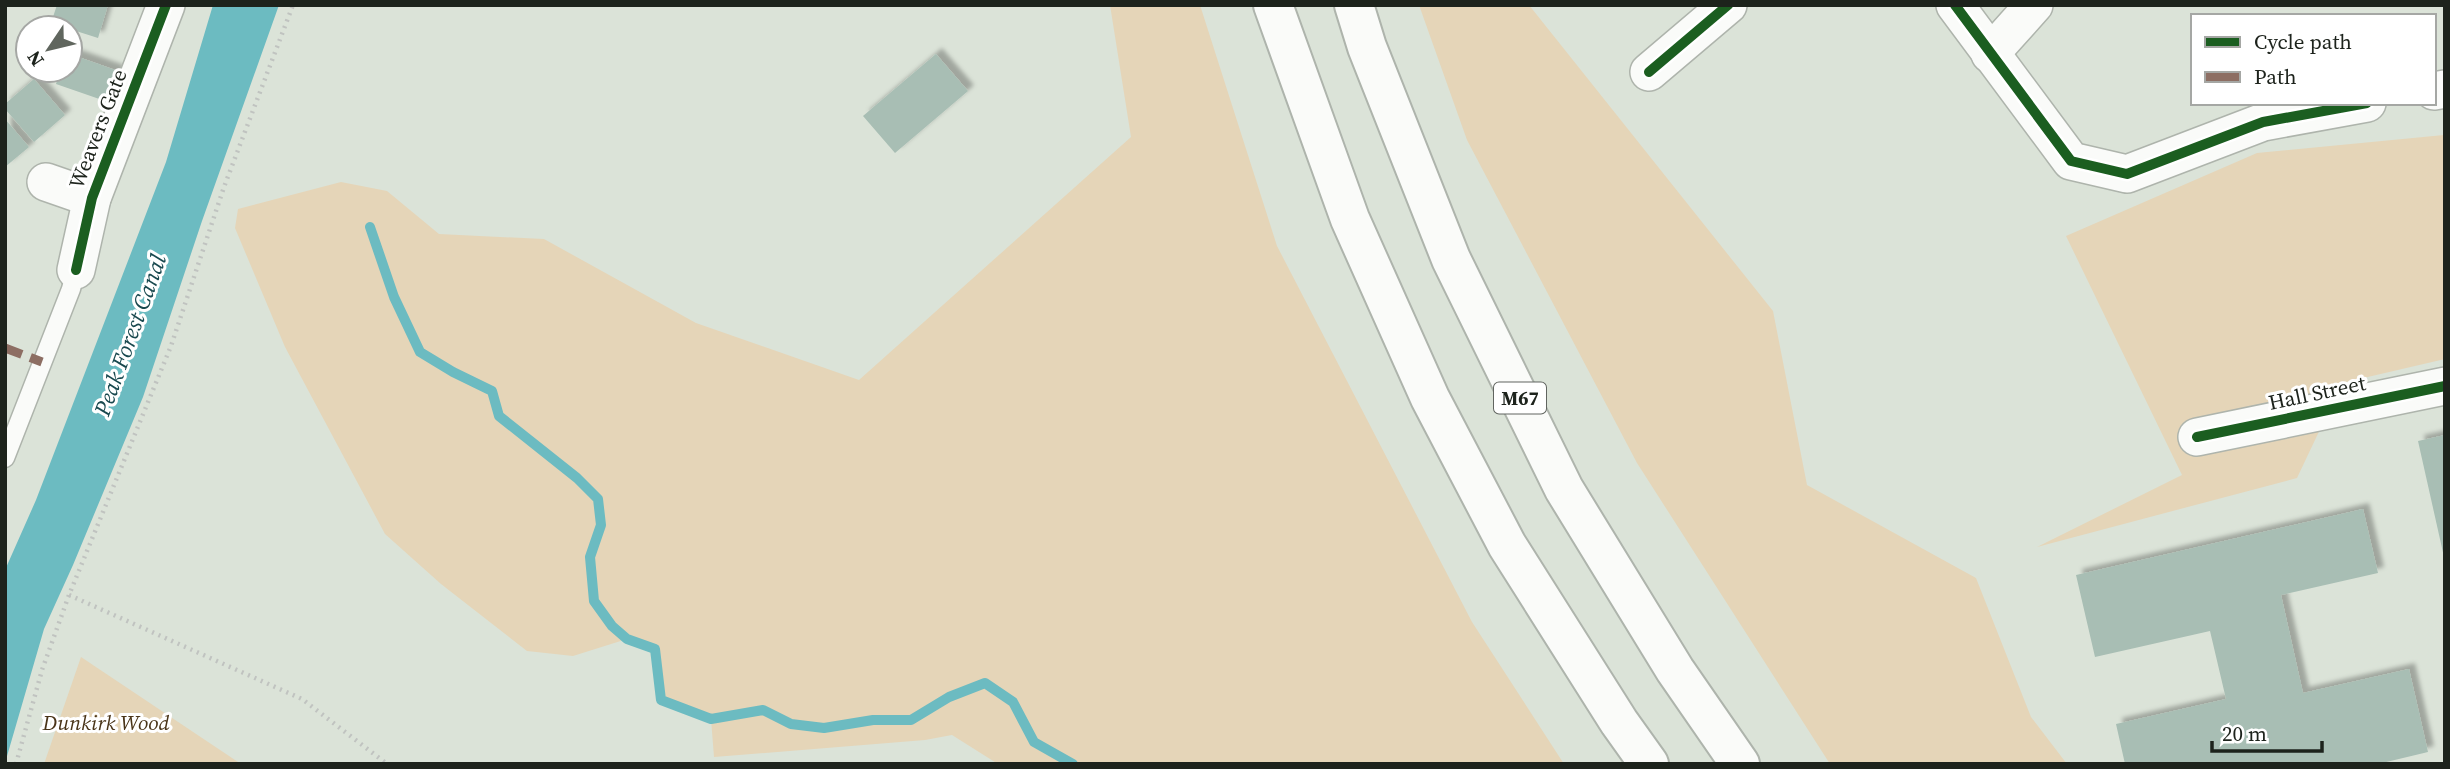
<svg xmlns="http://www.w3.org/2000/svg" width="2450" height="769" viewBox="0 0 2450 769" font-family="'Source Serif 4',serif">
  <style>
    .green { fill: #e5d5b8 }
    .water { fill: #6cbbc1 }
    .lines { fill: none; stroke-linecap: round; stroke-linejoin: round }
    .stream { stroke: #6cbbc1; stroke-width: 10 }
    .building { fill: #a8beb4; filter: url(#shadow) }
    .service-casing { stroke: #aeb4ac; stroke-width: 21 }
    .minor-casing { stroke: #aeb4ac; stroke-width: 40 }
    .motorway-casing { stroke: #aeb4ac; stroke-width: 42 }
    .path { stroke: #c0c3c0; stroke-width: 4.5; stroke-dasharray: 2 5; stroke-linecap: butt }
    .service { stroke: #fafbf9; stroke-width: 18 }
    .minor { stroke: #fafbf9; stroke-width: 37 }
    .motorway { stroke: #fafbf9; stroke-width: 38 }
    .quiet { stroke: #8d6e63; stroke-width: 9; stroke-dasharray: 18 9; stroke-linecap: butt }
    .cycleway-casing { stroke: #fff; stroke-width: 15 }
    .cycleway { stroke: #1b5e20; stroke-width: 10 }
    .labels { text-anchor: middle; stroke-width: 6; stroke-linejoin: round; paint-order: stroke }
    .shield { fill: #fff; stroke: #616560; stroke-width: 2 }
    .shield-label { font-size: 19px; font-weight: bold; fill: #1d231c }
    .street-label { font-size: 21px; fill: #1d231c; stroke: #fff }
    .park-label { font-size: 21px; font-style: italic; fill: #493418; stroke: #fff }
    .water-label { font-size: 23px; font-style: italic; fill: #19494f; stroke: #fff }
  </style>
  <defs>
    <filter id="shadow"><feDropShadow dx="6" dy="-6" stdDeviation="2" flood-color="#0004"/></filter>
  </defs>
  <rect width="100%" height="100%" fill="#dbe3d8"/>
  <!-- green -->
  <g class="green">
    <path d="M1110,5h90l77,241 195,376 92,142h-566l-46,-29 -27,5 -211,17 -3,-38 -50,-19 -6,-51 -28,-10 -54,17 -46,-5 -86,-67 -56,-50 -100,-187 -50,-119 3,-19 103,-27 46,9 52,43 105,5 152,84 163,57 272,-243z"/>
    <path d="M1419,5h110l244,306 34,174 169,93 55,139 36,47h-237l-193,-301 -170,-323z"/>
    <path d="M2444,135l1,224 -103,24 -45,95 -260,69 145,-72 -116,-239 191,-83z"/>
    <path d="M81,657l160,107h-197z"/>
  </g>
  <!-- water -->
  <path class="water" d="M213,5h66l-77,216 -59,176 -70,168 -29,64 -39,134v-193l31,-70 130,-338z"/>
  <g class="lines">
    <!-- stream -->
    <path class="stream" d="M370,227l24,70 26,55 33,20 39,19 7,25 78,62 21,21 3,26 -11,32 4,44 18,25 15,13 28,10 6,51 50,19 52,-9 28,14 33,4 49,-8h38l38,-23 36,-14 28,19 21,40 39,22"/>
  </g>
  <!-- building -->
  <g class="building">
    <path d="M57,5h51l-10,33 -47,-15z"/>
    <path d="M70,54l48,17 -10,31 -52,-18 4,-14h10z"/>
    <path d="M936,54l32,37 -73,62 -32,-37z"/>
    <path d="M34,79l31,36 -31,27 -29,-33v-5z"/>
    <path d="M5,119l24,28 -24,20z"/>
    <path d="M2445,435v121l-1,1 -26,-116z"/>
    <path d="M2363,509l15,64 -97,22 22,98 106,-24 19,83 -50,12h-253l-9,-40 110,-25 -16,-68 -115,26 -19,-82z"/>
  </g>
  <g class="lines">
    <defs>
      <path id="service" d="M5,458l66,-169 5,-19"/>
      <g id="minor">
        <path d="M1955,5l116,156 56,13 136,-52 104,-19"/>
        <path d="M1990,54l44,-49"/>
        <path d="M1649,72l79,-67"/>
        <path d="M2434,91l11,-2"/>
        <path d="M46,182l46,16"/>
        <path d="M76,270l16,-72 74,-193"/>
        <path d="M2197,437l248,-51"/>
      </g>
      <g id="motorway">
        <path d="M1273,5l77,214 80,179 77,147 112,177 30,42"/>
        <path d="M1354,5l13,42 84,212 113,230 111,181 65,94"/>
      </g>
    </defs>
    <!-- service casing -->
    <use href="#service" class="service-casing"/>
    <!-- minor casing -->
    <use href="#minor" class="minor-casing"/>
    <!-- motorway casing -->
    <use href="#motorway" class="motorway-casing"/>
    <!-- path -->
    <g class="path">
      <path d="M69,595l233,104 85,65"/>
      <path d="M16,764l26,-94 27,-75 102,-249 53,-159 69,-182"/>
    </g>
    <!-- service -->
    <use href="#service" class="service"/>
    <!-- minor -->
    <use href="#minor" class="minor"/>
    <!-- motorway -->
    <use href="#motorway" class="motorway"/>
    <!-- quiet -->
    <path class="quiet" d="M5,348l37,14"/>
    <defs>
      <g id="cycleway">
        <path d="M1955,5l116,156 56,13 136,-52 104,-19"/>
        <path d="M1649,72l79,-67"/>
        <path d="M76,270l16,-72 74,-193"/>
        <path d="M2197,437l248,-51"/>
      </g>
    </defs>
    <!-- cycleway casing -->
    <use href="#cycleway" class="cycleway-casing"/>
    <!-- cycleway -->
    <use href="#cycleway" class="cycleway"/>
  </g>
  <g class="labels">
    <!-- shield labels -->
    <rect class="shield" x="1494" y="382.5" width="52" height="31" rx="5"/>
    <g class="shield-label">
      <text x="1520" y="405">M67</text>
    </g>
    <!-- street labels -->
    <g class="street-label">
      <text transform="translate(98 129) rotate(-69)" y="7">Weavers Gate</text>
      <text transform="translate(2317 393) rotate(-12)" y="7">Hall Street</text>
    </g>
    <!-- park labels -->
    <g class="park-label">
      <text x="106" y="730">Dunkirk Wood</text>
    </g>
    <!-- water labels -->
    <g class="water-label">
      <text transform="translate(130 335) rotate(-70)" y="8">Peak Forest Canal</text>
    </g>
  </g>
  <!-- border -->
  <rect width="2450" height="769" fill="none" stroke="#1d231c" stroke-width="14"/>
  <!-- legend -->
  <rect x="2191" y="14" width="245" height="91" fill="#ffffff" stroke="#a5a7a4" stroke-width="2"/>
  <rect x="2205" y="37" width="35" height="10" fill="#1b5e20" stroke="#a5a7a4" stroke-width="2"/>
  <text x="2254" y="49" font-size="21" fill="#1d231c">Cycle path</text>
  <rect x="2205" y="72" width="35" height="10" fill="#8d6e63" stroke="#a5a7a4" stroke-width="2"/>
  <text x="2254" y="84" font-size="21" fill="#1d231c">Path</text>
  <!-- north arrow -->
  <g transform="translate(49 49) rotate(235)"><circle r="33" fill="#ffffff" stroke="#a5a7a4" stroke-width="2"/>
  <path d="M0-5L12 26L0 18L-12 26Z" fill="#60665e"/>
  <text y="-10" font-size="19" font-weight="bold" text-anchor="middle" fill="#1d231c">N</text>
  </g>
  <!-- scale -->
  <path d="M2212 741v10h110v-10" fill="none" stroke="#1d231c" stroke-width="3.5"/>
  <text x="2222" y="741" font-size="21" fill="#1d231c" stroke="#ffffff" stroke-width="5" paint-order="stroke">20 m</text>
</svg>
